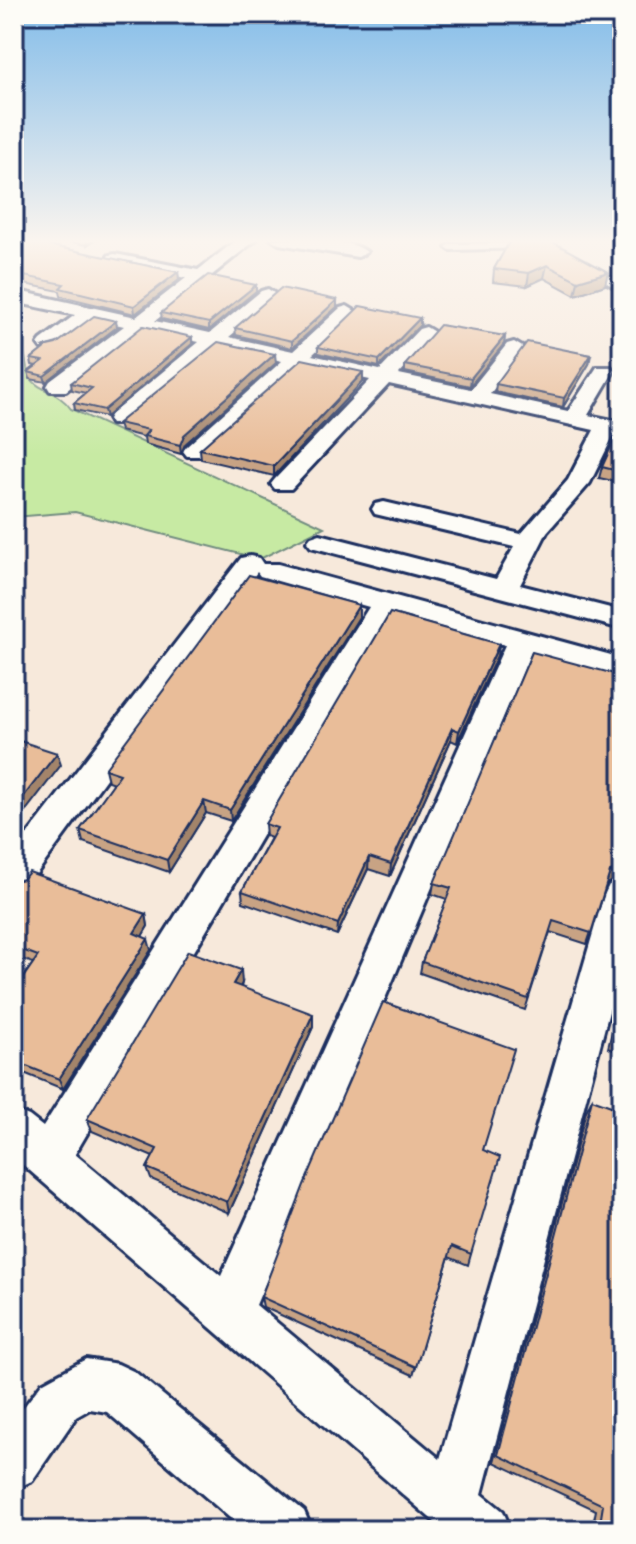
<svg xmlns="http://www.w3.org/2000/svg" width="636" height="1544" viewBox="0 0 636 1544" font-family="Caveat,sans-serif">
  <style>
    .green { fill: #c7eaa3; stroke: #718c80; stroke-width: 2 }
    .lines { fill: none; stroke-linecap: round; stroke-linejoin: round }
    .service-casing { stroke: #1b2f5e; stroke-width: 6 }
    .minor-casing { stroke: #1b2f5e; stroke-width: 6 }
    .service { fill: #fdfcf7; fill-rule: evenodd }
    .minor { fill: #fdfcf7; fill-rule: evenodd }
    .wall { fill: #c8a384; stroke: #1b2f5e; stroke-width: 2 }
    .shaded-wall { fill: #a3846b; stroke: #1b2f5e; stroke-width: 2 }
    .building { fill: #e9bd99; stroke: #1b2f5e; stroke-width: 2 }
  </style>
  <rect width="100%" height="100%" fill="#f7e9db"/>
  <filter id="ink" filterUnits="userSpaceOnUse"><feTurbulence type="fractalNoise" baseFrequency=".0125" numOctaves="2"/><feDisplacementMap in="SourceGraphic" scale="16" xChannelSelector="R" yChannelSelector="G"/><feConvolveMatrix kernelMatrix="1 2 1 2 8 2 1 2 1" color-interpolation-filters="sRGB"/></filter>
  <g filter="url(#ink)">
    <!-- green -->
    <path class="green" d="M14,343l9,2c2,10 3,23 7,32 8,14 29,14 41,32l253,118 -64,32 -185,-47 -61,5z"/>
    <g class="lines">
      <defs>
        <g id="service">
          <path d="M528,243l3,1v4l-81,2 -4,-3 4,-3z"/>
          <path d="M587,267h6l29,17v5h-5l-30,-18z"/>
        </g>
        <g id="minor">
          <path d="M238,239h19l-102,82 55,12 51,-42 7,-2 9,6 -2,4 -46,38 64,14 47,-43 7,-2 10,6 -3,4 -42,39 68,15 39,-41 7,-2 10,6 -37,41 72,15 36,-45 7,-2 10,6 -34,46 78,17 29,-44h14l3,4 -26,44 34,7v14l-8,-2 -24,49 -43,49 -27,53 102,26v18l-311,-82 -4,-5 4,-5 9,-3 176,45 18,-32 -139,-33 -3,-5 3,-5 9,-2 137,32 47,-54 26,-50 -205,-46 -98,105h-16l-4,-5 4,-5 95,-99 -69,-15 -98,91h-16l-4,-5 4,-5 95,-85 -64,-14 -91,77h-16l-3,-5 3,-5 88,-72 -56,-12 -77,61h-16l-3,-5 3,-5 74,-55 -30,-7 -39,29h-14l-3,-4 3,-4 34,-25 -61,-13v-12l122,27 50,-39 -77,-15 -3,-4 3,-4 6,-1 83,16z"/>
          <path d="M271,239c23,0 79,-2 96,13l-9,5 -79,-13z"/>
          <path d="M250,556l9,2 4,6h15l344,94v20l-91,-26 -275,653 184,154 164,-564 5,-10 13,-5v82l-140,532 21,17 8,19h-67l-430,-373v-47l15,6 14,11 326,-520 -109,-31 -3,-4 -231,316 -12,4v-40l227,-294zM393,613l112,32 -284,631 -146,-122z"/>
          <path d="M86,1359l32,5 17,8 169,139 8,19h-68l-137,-118 -17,-3 -14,8 -44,64 -18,8v-69l28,-37z"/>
        </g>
      </defs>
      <!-- service casing -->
      <use href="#service" class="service-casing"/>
      <!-- minor casing -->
      <use href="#minor" class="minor-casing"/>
      <!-- service -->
      <use href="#service" class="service"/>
      <!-- minor -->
      <use href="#minor" class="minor"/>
    </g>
    <!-- wall -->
    <g class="wall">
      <path d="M14,239l164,33 1,8 -44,34 -74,-18 -1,-5 -46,-9z"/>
      <path d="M55,239h41l-9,6z"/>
      <path d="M511,239l94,46 -30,10 -31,-17 -17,8 -34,-4 1,-13z"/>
      <path d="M256,285v6l-47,39 -47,-11 -1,-6z"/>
      <path d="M337,307l-45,41 -56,-13 -1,-7z"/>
      <path d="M420,325l-41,42 -61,-14v-6z"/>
      <path d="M117,327l-71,55 -16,-3 -2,-7 8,-6 -4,-1 -1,-6 13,-10 -1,-2z"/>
      <path d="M505,336l-1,8 -34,42 -65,-14v-7z"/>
      <path d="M192,344l-86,73 -31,-7 -1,-7 12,-10 -14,-3 -1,-7z"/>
      <path d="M276,363l-91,81 -4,10 -36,-10 -1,-7 -24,-6 -2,-8z"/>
      <path d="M589,364l-26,43 -68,-15 1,-8z"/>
      <path d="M363,372v9l-89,95 -73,-17 -1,-10z"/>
      <path d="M622,427v56l-23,-5 3,-11z"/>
      <path d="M359,605v12l-128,204 -25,-8 -37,59 -86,-30 -3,-12 34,-47 -6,-2 -3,-12z"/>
      <path d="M499,644l-2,12 -40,87 -6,-3 -61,136 -22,-7 -31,66 -94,-33 -1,-11 29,-53 -5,-2 -1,-12z"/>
      <path d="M622,878l-15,6 -20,60 -37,-12 -25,78 -105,-37 2,-11 25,-63 -15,-5 2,-11z"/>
      <path d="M14,881l132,33 2,12 -6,10 9,14 -88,139 -49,-20v-78l19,-28 -19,-7z"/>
      <path d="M242,983l-1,4 72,40 -84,186 -78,-34 -4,-11 6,-11 -61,-26 -5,-12z"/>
      <path d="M622,990v63l-14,-5z"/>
      <path d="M592,1099l30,431h-30l4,-20 -102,-48 92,-351z"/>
      <path d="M483,1150l-12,104 -3,11 -19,-8 -36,118 -150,-68 -2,-10z"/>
    </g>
    <!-- shaded-wall -->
    <g class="shaded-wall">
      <path d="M86,239h10l-9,6z"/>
      <path d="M547,265l-3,13 -17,8 2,-13z"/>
      <path d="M178,272l1,8 -44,34 -1,-8z"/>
      <path d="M608,272l-3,13 -30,10 3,-14z"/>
      <path d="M256,285v6l-47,39v-7z"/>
      <path d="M337,300v7l-45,41v-7z"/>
      <path d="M420,318v7l-41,42v-7z"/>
      <path d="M116,321l1,6 -71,55 -2,-6z"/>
      <path d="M505,336l-1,8 -34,42 1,-8z"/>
      <path d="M192,337v7l-86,73 -2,-7z"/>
      <path d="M275,354l1,9 -91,81 -4,10 -1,-9 4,-10z"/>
      <path d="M591,355l-2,9 -26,43 1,-9z"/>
      <path d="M363,372v9l-89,95v-10z"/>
      <path d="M359,605v12l-128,204 -1,-11z"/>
      <path d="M499,644l-2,12 -40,87 2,-12z"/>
      <path d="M452,728l-1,12 -61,136 1,-12z"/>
      <path d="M57,753l4,12 -47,61v-17z"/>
      <path d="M204,801l2,12 -37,59 -2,-12z"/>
      <path d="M369,857l-1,12 -31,66 1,-11z"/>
      <path d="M622,868v10l-16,6 4,-12z"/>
      <path d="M146,914l2,12 -11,19 -3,-12z"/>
      <path d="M148,939l3,11 -88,139 -4,-10z"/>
      <path d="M241,970l1,13 -7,15 -2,-14z"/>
      <path d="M313,1014v13l-84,186 -2,-11z"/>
    </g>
    <!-- building -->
    <g class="building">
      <path d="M14,239h5l159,33 -44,34 -74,-18 4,-4 -50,-10z"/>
      <path d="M511,239h30l10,2 57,31 -30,9 -31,-16 -18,8 -35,-4z"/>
      <path d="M208,275l48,10 -47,38 -48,-10z"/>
      <path d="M281,288l56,12 -45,41 -57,-13z"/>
      <path d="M360,306l60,12 -41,42 -61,-13z"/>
      <path d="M94,316l22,5 -72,55 -16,-4 15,-11 -12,-2 15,-12h-3l13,-3z"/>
      <path d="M440,325l65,11 -34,42 -66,-13z"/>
      <path d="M143,326l49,11 -88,73 -30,-7 18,-15 -21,-5z"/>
      <path d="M218,342l57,12 -91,81 -4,10 -36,-9 5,-6 -31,-7z"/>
      <path d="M527,342l64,13 -27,43 -68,-14z"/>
      <path d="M302,359l61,13 -89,94 -74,-17z"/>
      <path d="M620,427h2v45l-20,-5z"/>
      <path d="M249,575l110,30 -129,205 -26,-9 -37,59 -87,-30 40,-56 -15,-5z"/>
      <path d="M390,613l109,31 -40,87 -7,-3 -61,136 -22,-7 -31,67 -96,-33 35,-63 -12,-4z"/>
      <path d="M532,652l90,24v192l-12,4 -19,61 -38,-12 -25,78 -106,-37 29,-74 -17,-5z"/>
      <path d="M14,739l43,14 -43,56z"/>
      <path d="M29,872l117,42 -12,19 14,6 -89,140 -45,-18v-70l24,-35 -24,-9v-66l9,-2z"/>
      <path d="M188,951l53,19 -8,14 80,30 -86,188 -80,-34 10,-19 -70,-30z"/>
      <path d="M622,999v42l-9,-3z"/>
      <path d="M383,1002l131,47 -31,101 17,7 -29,97 -19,-8 -36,121 -155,-70 43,-112z"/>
      <path d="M592,1099l30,11v420h-23l4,-25 -105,-50z"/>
    </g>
  </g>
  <!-- sky -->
  <linearGradient id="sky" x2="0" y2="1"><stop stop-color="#82bce9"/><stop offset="0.53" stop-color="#fbf5ef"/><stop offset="1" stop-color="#fbf5ef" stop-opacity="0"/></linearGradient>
  <rect width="636" height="455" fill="url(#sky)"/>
  <!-- margin -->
  <rect width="636" height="1544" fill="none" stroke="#fdfcf7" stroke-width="48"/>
  <rect x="24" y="24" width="588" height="1496" fill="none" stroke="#1b2f5e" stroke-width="3" filter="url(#ink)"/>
</svg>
